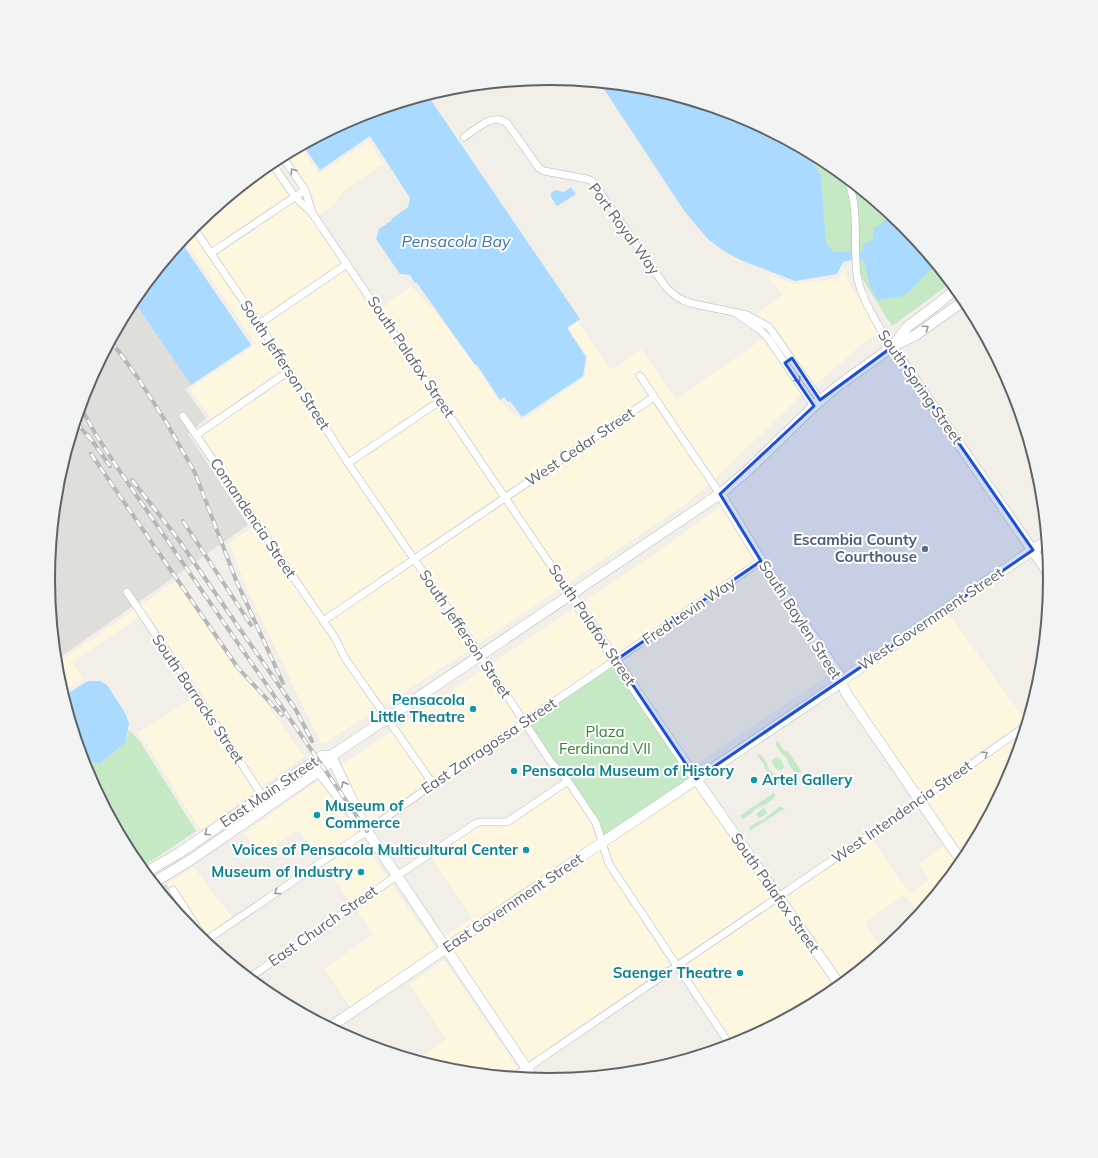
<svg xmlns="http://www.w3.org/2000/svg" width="1098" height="1158" viewBox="0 0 1098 1158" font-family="Mulish,sans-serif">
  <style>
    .commercial { fill: #fef7e0 }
    .industrial { fill: #e0deda }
    .green { fill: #c5e8c5 }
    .water { fill: #aadaff }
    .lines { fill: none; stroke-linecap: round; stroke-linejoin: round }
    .street-casing { stroke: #b5b8bc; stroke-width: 8 }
    .secondary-casing { stroke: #b6babf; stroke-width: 11 }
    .street { stroke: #fff; stroke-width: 7 }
    .secondary { stroke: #fff; stroke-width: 10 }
    .rail-casing { stroke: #b6b7b8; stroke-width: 4 }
    .rail { stroke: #fff; stroke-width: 2.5; stroke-dasharray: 8; stroke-linecap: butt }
    .oneway { stroke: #979a9d }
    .marked { fill: #1d4ed8; fill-opacity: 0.2; stroke: #1d4ed8; stroke-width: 3; stroke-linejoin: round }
    .service-dot { fill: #5c6f8a; stroke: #fff; stroke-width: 1.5 }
    .culture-dot { fill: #0f9aa8; stroke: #fff; stroke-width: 1.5 }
    .labels { text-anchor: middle; stroke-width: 4; stroke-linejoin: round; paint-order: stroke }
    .street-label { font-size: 15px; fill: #5f6368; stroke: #fff }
    .service-label { font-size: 15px; font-weight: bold; fill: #4e5e75; stroke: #fff; text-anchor: end }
    .culture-label { font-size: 15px; font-weight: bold; fill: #0d838f; stroke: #fff; text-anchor: end }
    .park-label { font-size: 15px; fill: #348238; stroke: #fff }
    .water-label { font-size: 16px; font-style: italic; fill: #4174aa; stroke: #fff }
    .rim { fill: none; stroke: #5f6368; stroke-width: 2 }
  </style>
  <rect width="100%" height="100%" fill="#f1efe8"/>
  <!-- commercial -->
  <g class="commercial">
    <path d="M369,141l15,23 -39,26 -13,17 -13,8 -3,-5 -5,-18 -25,-38 14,-7 19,27z"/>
    <path d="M268,165l21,30 -77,52 -16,-23z"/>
    <path d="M295,202l14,13 32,47 -82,56 -42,-63z"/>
    <path d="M191,230l92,139 -74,51v-5l-19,-25 3,-4 59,-39 1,-7 -70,-101z"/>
    <path d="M346,270l88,129 -85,58 -85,-131z"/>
    <path d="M844,270l6,16 14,20 14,27 -16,11 -47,41 -42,-61 -17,-10 26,-19 -14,-19 1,-1 27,9 20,-3 22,-2z"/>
    <path d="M411,286l22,23 36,47 31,47 21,16h4l60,-42 3,-21 -20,-28 10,-7 33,49 30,-21 35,50 87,-60 39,55 -87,85 -75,-109 -6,5 14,20 -142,96 -124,-184z"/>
    <path d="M288,377l59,92 61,89 -84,57 -122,-179z"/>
    <path d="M653,403l56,81 -26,22 -115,77 -57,-84z"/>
    <path d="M439,407l60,89 -84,57 -61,-88z"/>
    <path d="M505,503l56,85 -83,56 -58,-83z"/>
    <path d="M722,505l33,55 -138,94 -35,-51 87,-59z"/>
    <path d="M240,506l91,134 11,20 35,49 -55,36 -76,-158 -16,-44 20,-14 1,-6z"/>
    <path d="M413,565l58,84 -87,56 -36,-50 -9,-19 -10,-14z"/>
    <path d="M760,567l72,105 -139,95 -71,-105z"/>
    <path d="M177,580l127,176 -43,31 -60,-94 -60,-88z"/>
    <path d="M575,608l35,51 -85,56 -34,-51z"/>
    <path d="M134,610l5,7 -67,45 12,17 -22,13 -4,-15 -2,-13z"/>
    <path d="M948,613l77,107 -105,74 -74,-111z"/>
    <path d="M484,669l34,51 -149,103 -29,-57z"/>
    <path d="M193,698l62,94 -54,38 -22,-33 -34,-55 -8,-9z"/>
    <path d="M1023,733l-11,38 -47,88 -40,-57z"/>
    <path d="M319,780l38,53 -38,25 -20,-28 -39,24 -16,-21z"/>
    <path d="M695,785l78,110 -96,65 -64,-98 -6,-17z"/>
    <path d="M567,787l25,38 5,16 -149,101 -4,-6 28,-18 -41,-60 46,-30 3,-1 23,1 6,-2z"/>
    <path d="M872,839l38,54 19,-13 -11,-16 27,-19 14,20 -40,49 -12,-16 -5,-2 -35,25v5l16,24 -40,33 -58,-85z"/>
    <path d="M362,841l25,36 -37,25 -25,-36z"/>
    <path d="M600,850l6,16 64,98 -142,97 -75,-111z"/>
    <path d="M194,868l38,49 -26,17 -32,-50 -5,4 -3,-4z"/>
    <path d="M392,885l45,65 -86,58 -27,-39 49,-35 -17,-24z"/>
    <path d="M778,903l59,85 -10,8 -86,46 -7,2 -52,-77z"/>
    <path d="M444,960l74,108 -11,8 -56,-6 -35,-10 30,-21 -37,-55z"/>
  </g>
  <!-- industrial -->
  <path class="industrial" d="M133,300l58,85 -6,4 21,29 -18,16 60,91 -192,135 -8,-81 10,-98 28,-94z"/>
  <!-- green -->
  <g class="green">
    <path d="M805,150l23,13 75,62 48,58 -59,43 -46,-73h-12l-8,-10 -5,-68z"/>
    <path d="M616,660l80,119 -94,64 -6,-20 -72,-101z"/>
    <path d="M129,730l10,10 57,91 -55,37 -9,-11 -46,-86 -2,-9 6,-1 9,3 27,-22z"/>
    <path d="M777,740l8,12 2,-2 15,22 -7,1 -6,-8 -2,-7 -6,-5 -5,-8z"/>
    <path d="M757,755h4l6,8 1,5 12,13 -1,5 -15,-19 1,-1z"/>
    <path d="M777,757c5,3 6,6 7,11l-4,3c-5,-3 -7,-5 -8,-11z"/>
    <path d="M775,792l-1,6 -9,7 -9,3 -4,5 -9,6 -3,-3z"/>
    <path d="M779,807l6,1 -34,22 -2,-3 8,-5 6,-2z"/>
    <path d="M764,808l3,5 -4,3 -4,2 -3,-4z"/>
    <path d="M166,884l3,4 -2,1 30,46 -39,-46z"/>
  </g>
  <!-- water -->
  <g class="water">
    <path d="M600,83l47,5 94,28 64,34 16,25 5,68 8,9 29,-1v-7l6,-2 4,-3v-11c7,-2 12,-8 19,-13l11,10 34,40 -11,9 -17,18 -6,4 -25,4 -8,-14 -6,-26h-13l-8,2 -6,12 -42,7 -54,-21 -16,-8 -17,-13 -23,-27z"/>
    <path d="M432,93l-4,3 152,223 -13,9 19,29 -3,19 -61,41 -12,-16 -2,1 -4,-5 -4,3 -23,-35h-2l-58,-82h-2l-5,-8 -10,-1 -24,-35 3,-10 13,-9 -1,-1 17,-12 2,-9 -40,-62 -50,34 -17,-25 54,-29z"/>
    <path d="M571,187l5,7 -19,12 -6,-9v-4l4,-3 9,2z"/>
    <path d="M181,242l70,103 -60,40 -58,-85z"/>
    <path d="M91,681h9l7,4 18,28 4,10 -3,19 -27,22 -9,-3 -6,1 -20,-66 22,-14z"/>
  </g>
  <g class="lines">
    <defs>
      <g id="street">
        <path d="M464,137c13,-8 29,-25 43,-14l32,45 5,3 43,8 5,2 73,105c7,8 14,14 25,17l57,12 22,12 51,73"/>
        <path d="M282,156l23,34 7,22"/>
        <path d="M271,162l24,35 17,16 259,382"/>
        <path d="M847,178c13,31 6,65 10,97 3,21 23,54 35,72"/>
        <path d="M193,227l66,97 89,139 132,192 70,106 18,20 28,42 13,41 121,181"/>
        <path d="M211,253l94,-63"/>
        <path d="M737,314l22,15 9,9 46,68"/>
        <path d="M259,324l88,-60"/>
        <path d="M640,376l80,118"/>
        <path d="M183,416l152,222 10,20 88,126"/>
        <path d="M196,435l93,-64"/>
        <path d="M348,463l92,-62"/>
        <path d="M127,592l80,119 62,95"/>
        <path d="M323,621l331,-224"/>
        <path d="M173,890l33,52"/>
        <path d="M205,941l162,-110 66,-47 328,-223"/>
        <path d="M249,978l149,-103 77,-51 5,-2h27l61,-41"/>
        <path d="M514,1077l405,-276 107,-75"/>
      </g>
      <g id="secondary">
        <path d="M893,346l23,-11 49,-35"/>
        <path d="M892,347l157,227"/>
        <path d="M720,494l41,67 76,111 9,21 116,169"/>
        <path d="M571,595l125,184 144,206"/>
        <path d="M331,756l389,-262 26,-22 68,-66 21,-18 57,-41 15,-20 32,-24 17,-14"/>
        <path d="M331,756l29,61"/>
        <path d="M312,763l55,68 166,247"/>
        <path d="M145,873l34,-20 143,-97h9"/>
        <path d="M153,883l39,-24 126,-87 9,-7 4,-9"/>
        <path d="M330,1027l255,-173 249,-167 17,-13 195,-133"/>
      </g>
    </defs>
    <!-- street casing -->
    <use href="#street" class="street-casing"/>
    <!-- secondary casing -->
    <use href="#secondary" class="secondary-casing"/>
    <!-- street -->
    <use href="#street" class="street"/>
    <!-- secondary -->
    <use href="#secondary" class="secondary"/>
    <defs>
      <g id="rail">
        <path d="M111,341l27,37 28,44 29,51 41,107 47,103"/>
        <path d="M80,406l15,27 24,37 248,361"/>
        <path d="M76,422l14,17"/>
        <path d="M88,435l22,31"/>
        <path d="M91,454l147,214 44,47"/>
        <path d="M132,480l44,56 55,80 65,94 16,31"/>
        <path d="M183,521l68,104"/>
      </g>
    </defs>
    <!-- rail casing -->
    <use href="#rail" class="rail-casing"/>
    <!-- rail -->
    <use href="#rail" class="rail"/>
  </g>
  <!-- one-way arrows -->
  <defs><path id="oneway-chevron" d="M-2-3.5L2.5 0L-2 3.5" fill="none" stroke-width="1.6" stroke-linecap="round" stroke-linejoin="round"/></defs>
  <g class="oneway">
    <use href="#oneway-chevron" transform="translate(293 171) rotate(-124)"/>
    <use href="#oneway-chevron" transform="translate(926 328) rotate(-35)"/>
    <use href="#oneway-chevron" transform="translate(798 380) rotate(55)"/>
    <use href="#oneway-chevron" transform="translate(985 754) rotate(-35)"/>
    <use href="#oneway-chevron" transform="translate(344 784) rotate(-116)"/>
    <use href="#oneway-chevron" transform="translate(207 833) rotate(146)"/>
    <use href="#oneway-chevron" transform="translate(277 892) rotate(146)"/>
  </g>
  <!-- marked area -->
  <path class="marked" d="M892,347l141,203 -337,229 -80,-119 145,-99 -41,-67 94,-88 -29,-43 7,-5 28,42z"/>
  <!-- markers -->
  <circle class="service-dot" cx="925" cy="549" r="4"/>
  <g class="culture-dot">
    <circle cx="473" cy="709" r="4"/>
    <circle cx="514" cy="771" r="4"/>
    <circle cx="754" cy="780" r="4"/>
    <circle cx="317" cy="815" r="4"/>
    <circle cx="526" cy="850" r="4"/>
    <circle cx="361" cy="872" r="4"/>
    <circle cx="740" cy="973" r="4"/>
  </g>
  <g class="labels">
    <!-- street labels -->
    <g class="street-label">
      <text transform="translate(624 229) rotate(54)" y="5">Port Royal Way</text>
      <text transform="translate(411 357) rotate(56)" y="5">South Palafox Street</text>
      <text transform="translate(285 365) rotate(57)" y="5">South Jefferson Street</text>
      <text transform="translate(920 387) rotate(55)" y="5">South Spring Street</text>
      <text transform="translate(580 447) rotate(-34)" y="5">West Cedar Street</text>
      <text transform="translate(253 518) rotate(56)" y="5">Comandencia Street</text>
      <text transform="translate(689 611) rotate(-34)" y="5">Fred Levin Way</text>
      <text transform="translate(931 619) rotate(-34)" y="5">West Government Street</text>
      <text transform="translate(800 620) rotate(57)" y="5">South Baylen Street</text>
      <text transform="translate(592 625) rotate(56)" y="5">South Palafox Street</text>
      <text transform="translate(465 634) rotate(56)" y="5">South Jefferson Street</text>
      <text transform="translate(198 699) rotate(56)" y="5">South Barracks Street</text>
      <text transform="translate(489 746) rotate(-34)" y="5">East Zarragossa Street</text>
      <text transform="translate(269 792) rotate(-34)" y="5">East Main Street</text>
      <text transform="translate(902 812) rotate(-35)" y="5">West Intendencia Street</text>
      <text transform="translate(775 893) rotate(55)" y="5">South Palafox Street</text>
      <text transform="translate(513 903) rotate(-34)" y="5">East Government Street</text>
      <text transform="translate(323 926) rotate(-35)" y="5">East Church Street</text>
    </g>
    <!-- service labels -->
    <g class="service-label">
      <text x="917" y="545">Escambia County<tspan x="917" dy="17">Courthouse</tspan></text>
    </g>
    <!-- culture labels -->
    <g class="culture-label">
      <text x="465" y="705">Pensacola<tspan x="465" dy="17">Little Theatre</tspan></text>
      <text x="522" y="776" text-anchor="start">Pensacola Museum of History</text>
      <text x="762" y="785" text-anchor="start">Artel Gallery</text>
      <text x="325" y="811" text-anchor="start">Museum of<tspan x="325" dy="17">Commerce</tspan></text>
      <text x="518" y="855">Voices of Pensacola Multicultural Center</text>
      <text x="353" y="877">Museum of Industry</text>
      <text x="732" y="978">Saenger Theatre</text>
    </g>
    <!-- park labels -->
    <g class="park-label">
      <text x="605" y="737">Plaza<tspan x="605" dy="17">Ferdinand VII</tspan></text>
    </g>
    <!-- water labels -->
    <g class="water-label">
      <text x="456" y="247">Pensacola Bay</text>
    </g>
  </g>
  <!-- crop -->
  <path d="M0 0H1098V1158H0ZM55 579a494 494 0 1 1 988 0a494 494 0 1 1-988 0Z" fill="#f2f3f3" fill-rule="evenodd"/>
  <path class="rim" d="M55 579a494 494 0 1 1 988 0a494 494 0 1 1-988 0Z"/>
</svg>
